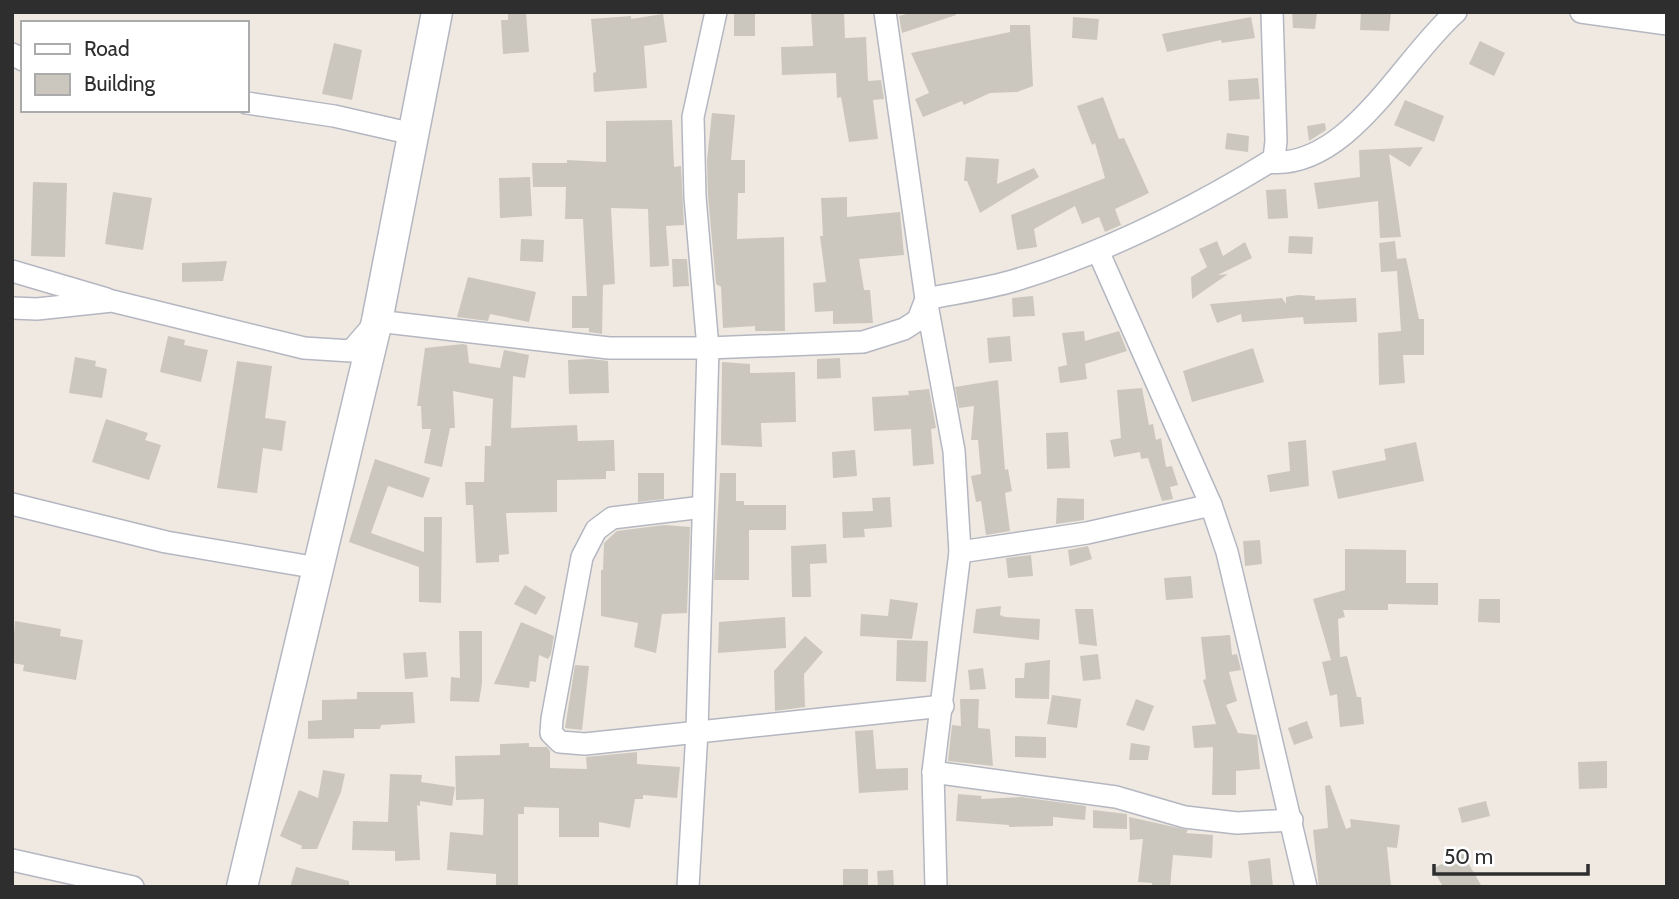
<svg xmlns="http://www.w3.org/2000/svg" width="1679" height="899" viewBox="0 0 1679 899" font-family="Cabin,sans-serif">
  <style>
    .building { fill: #cbc7bf }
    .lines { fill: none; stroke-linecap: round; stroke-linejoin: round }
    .street-casing { stroke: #b4b7c1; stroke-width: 24 }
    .secondary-casing { stroke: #b4b7c1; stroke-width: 33 }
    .street { stroke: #fff; stroke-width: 21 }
    .secondary { stroke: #fff; stroke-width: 30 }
  </style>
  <rect width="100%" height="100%" fill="#efe9e1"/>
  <!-- building -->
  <g class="building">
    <path d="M508,12h18l3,40 -26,2 -2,-34h7z"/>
    <rect x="734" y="12" width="21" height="24"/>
    <path d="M811,12h33l1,26 21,-1 2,44 13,-1 3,19 -11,1 5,39 -29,3 -8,-45 -4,1 -1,-25 -54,2 -1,-28 32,-1z"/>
    <path d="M913,12h42l1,3 -54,18 -3,-17z"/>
    <path d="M1292,12h25l-2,17 -22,-1z"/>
    <path d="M1361,12h30l-2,19 -29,-1z"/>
    <path d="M663,14l4,28 -23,4 3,42 -53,4 -1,-19 3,-1 -5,-53 40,-3v3z"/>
    <path d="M1073,17l26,2 -2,21 -25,-2z"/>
    <path d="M1251,17l4,21 -33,5 -1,-3 -54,12 -5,-18z"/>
    <path d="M1010,25h20l3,61 -16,6 -27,1 -26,12 -2,-4 -39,16 -8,-18 14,-6 -18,-40 99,-21z"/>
    <path d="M1480,41l25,12 -11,23 -25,-12z"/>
    <path d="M334,43l28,7 -10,50 -30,-6z"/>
    <path d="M1258,78l2,21 -31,2 -1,-21z"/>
    <path d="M1103,97l16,42 5,-1 25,55 -34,16 6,16 -16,7 -6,-15 -17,7 -7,-18 -41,23 3,18 -20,3 -6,-35 94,-37 -10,-35 -3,2 -15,-39z"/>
    <path d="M1405,100l39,16 -10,26 -40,-17z"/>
    <path d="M712,113l23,2 -4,45h14v33h-7l-1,46 47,-2 1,94h-30v-5l-32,2 -2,-41 -5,-3 -8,-88 -1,-36z"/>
    <path d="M672,120l2,47 7,-1 3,59 -18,1 3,40 -19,1 -2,-58 -37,-1 4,76 -12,1 -1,49 -13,-2v-4h-17v-32h15l-4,-77h-18l1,-32h-33l-1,-24h35v-3l39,2v-41z"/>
    <path d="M1325,123l1,7 -17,11 -2,-15z"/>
    <path d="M1227,133l22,3 -1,16 -23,-3z"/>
    <path d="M1423,147l-13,20 -21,-13 12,83 -21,1 -2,-37 -60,8 -4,-26 46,-6 -1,-27z"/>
    <path d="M966,157l33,2 -2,25 37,-16 5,9 -59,36 -13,-32h-3z"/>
    <path d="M530,177l2,39 -32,2 -1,-40z"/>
    <path d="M33,182l34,1 -2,74 -34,-1z"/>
    <path d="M1286,189l2,29 -20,1 -2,-29z"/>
    <path d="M113,192l39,6 -9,52 -38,-6z"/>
    <path d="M847,197v20l53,-5 4,43 -45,4 5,31h6l3,33 -40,1v-13l-18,1 -2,-29 13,-1 -6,-46h3l-2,-38z"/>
    <path d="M1289,236l24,1 -1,17 -24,-1z"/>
    <path d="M521,239l23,1 -1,22 -23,-1z"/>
    <path d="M1217,241l6,15 22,-14 7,16 -34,17 10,-1 -36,25 -1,-22 16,-10 -8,-18z"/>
    <path d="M1395,241l2,18 9,-1 13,61h5v36h-21l2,28 -26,2 -1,-52 23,-2 -4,-60 -16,1 -2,-29z"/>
    <path d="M672,259h15l2,27 -16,1z"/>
    <path d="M227,261l-4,20 -41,1v-19z"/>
    <path d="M468,277l68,15 -7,30 -39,-8 -2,7 -31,-4z"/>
    <path d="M1298,295l17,1v4l41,-2 1,24 -53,2 -1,-7 -61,5 -1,-8 -24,9 -7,-19 72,-6 4,6v-7z"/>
    <path d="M1033,296l2,20 -22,1 -1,-19z"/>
    <path d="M1084,331l1,10 34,-10 8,20 -42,13 2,15 -27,4 -2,-16 9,-2 -5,-32z"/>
    <path d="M168,336l17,4 -1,5 24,5 -7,32 -41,-10z"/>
    <path d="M1010,336l2,25 -23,2 -2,-25z"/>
    <path d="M463,344l4,1 2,18 31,5 4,-18 25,5 -4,23 -12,-2 -2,52 66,-3 1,16 36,-1 1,31h-9v8l-49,1v32l-51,1 3,41 -10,1v7l-23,1 -3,-58h-7l-1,-23h19l1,-36h6l2,-47 -40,-8 2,37h-5l-8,39 -18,-4 7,-34h-9l-1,-23h-4l8,-58z"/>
    <path d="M1253,348l11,34 -72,20 -9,-31z"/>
    <path d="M75,357l21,4 -1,5 12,3 -5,29 -33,-5z"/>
    <path d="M840,358l1,20 -24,1v-20z"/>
    <path d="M591,359l17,2 1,32 -40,1 -1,-34z"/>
    <path d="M237,361l35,5 -7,52 21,3 -4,30 -19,-3 -6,45 -40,-5z"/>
    <path d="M722,362l28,2v9l45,-1 1,50 -35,1 1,24 -41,-2z"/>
    <path d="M998,380l7,90 3,-1 4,22 -7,2 5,38 -24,4 -5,-34 -5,1 -5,-26 10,-2 -3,-34h-7l3,-34 -15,2 -4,-21z"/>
    <path d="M1142,388l7,37 4,-1 3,16 5,-2 5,29 6,-1 6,19 -8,2 3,12 -11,2 -14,-43 -7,1 -1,-7 -26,5 -4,-17 11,-2 -4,-48z"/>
    <path d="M929,389l7,39 -5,1 3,35 -21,2 -2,-37 -37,2 -2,-34 37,-2 -1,-4z"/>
    <path d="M106,419l42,14 -3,7 16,5 -12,35 -57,-18z"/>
    <path d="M1068,432l2,36 -23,1 -1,-36z"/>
    <path d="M1306,440l3,46 -39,6 -3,-17 23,-4 -2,-29z"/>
    <path d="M1416,442l8,39 -86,18 -6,-28 54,-11 -2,-11z"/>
    <path d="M855,450l2,26 -24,2 -1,-26z"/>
    <path d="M375,459l55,19 -7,20 -35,-12 -17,47 53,19v-35h18l-1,86 -22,-1v-35l-70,-25z"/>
    <path d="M638,473h26v26l-26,3z"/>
    <path d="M720,473h16v28h8v4h42v25h-37v50h-35z"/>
    <path d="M890,497l2,30 -28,2 1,8 -22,1 -1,-26 31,-1 -1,-13z"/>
    <path d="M1057,498l27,1v21l-28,4z"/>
    <path d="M664,525l26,2 -3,86 -25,1 -6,39 -22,-6 4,-24 -37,-7v-46h2l1,-27 13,-12z"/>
    <path d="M1260,540l2,24 -17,2 -2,-25z"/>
    <path d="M826,544l1,19 -17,1 1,33h-19l-1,-51z"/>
    <path d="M1088,546l4,13 -22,7 -2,-16z"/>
    <path d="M1345,549l61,1v33h32v22l-50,-1v6h-45l2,7 -7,2 2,38 7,-1 10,41h4l3,27 -24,3 -3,-33 -7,2 -8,-34 9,-2 -18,-61 32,-9z"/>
    <path d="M1031,555l2,21 -25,2 -2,-20z"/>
    <path d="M1191,576l2,22 -27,2 -2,-22z"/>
    <path d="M525,585l21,12 -10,18 -22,-11z"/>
    <path d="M890,599l28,4 -6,36 -52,-3 1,-22 27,2z"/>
    <path d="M1479,599h21v24l-22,-1z"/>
    <path d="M1001,606l-1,9 5,2 35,2 -1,21 -66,-7 3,-24z"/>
    <path d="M1075,609h18l4,37 -18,-2z"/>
    <path d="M785,617l1,31 -68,5 1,-31z"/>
    <path d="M15,621l46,8 -1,7 23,4 -7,40 -53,-9 1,-6 -12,-2z"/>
    <path d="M521,622l33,14 -3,18 -3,5 -9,-4 -3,27 -6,-1 -1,7 -35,-4z"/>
    <path d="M459,631h23v52l-3,19 -29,-1 1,-24 9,1z"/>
    <path d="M1230,635l2,20 5,-1 4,16 -12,2 8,29 -11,4 12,28 19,2 3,34 -24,2v24h-24l1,-48 -19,1 -2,-22 24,-2 -13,-44 3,-1 -5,-42z"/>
    <path d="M805,636l18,16 -19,22 1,33 -30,4 -1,-40z"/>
    <path d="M897,640l31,1 -2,41 -30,-1z"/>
    <path d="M426,652l2,25 -23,2 -2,-26z"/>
    <path d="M1098,654l3,25 -18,2 -3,-25z"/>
    <path d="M1050,660l-1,39 -34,-1v-20h9l1,-15z"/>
    <path d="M575,665l14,1 -7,64 -17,-2z"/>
    <path d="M983,668l3,21 -16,1 -2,-20z"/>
    <path d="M357,692h56l2,31 -34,2 -1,4h-26v9l-46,1v-18l14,-1v-20l35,-1z"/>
    <path d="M1052,695l29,4 -4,29 -30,-4z"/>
    <path d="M960,699h19l-1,29 12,1 3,37 -45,-5 4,-36 9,1z"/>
    <path d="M1136,699l18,7 -10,25 -18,-6z"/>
    <path d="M1307,721l6,17 -19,7 -6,-17z"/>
    <path d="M873,730l3,39 32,-1v22l-49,3 -4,-62z"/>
    <path d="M1015,736l31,1v21l-31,-1z"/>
    <path d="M529,743v4h18l3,4v17l37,1 -1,-12 51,-5v12l43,3 -3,31 -34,-3v4h-8l-5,29 -31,-6v15h-40v-29l-35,-1v7h-6v73h-22v-13l-49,-4 3,-38 33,3 1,-36 -28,1 -1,-44 45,-1v-11z"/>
    <path d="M1131,743l19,3 -2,14h-19z"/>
    <path d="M1607,761v27l-28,1 -1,-27z"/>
    <path d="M323,770l22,4 -4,18 -24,57h-16l1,-3 -22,-10 19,-46 19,8z"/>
    <path d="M390,774l32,1 -1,7 34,5 -3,19 -32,-5v5l-3,-1 3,55 -25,1v-10l-43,-1 1,-29 35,1z"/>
    <path d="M1330,785l16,44 5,-2 -1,-8 50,6 -3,23 -10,-1 4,40h-72l-6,-57 15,-2 -3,-42z"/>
    <path d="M958,794l24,2 -1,3 40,-2 65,9 -1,14 -32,-3v9l-44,1v-2l-53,-4z"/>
    <path d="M1486,801l4,15 -28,7 -4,-15z"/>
    <path d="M1093,810l34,4v15l-34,-1z"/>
    <path d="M1129,817l59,13 -2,3 27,2 -1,23 -39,-3 -3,32h-18v-4l-14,-1 5,-43 -13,1z"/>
    <path d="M1462,852l20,35h-39l-10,-18z"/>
    <path d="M1270,858l3,29h-22l-3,-26z"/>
    <path d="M296,867l53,14v6h-59z"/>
    <path d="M843,869h25v16l-25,1z"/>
    <path d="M893,870l1,17h-16l-1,-16z"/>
  </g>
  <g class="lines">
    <defs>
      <g id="street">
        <path d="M885,12l41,287 28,152 6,101 -27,220 3,115"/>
        <path d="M1581,12l86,12"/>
        <path d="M12,54l11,6"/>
        <path d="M247,103l87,13 79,18"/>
        <path d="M1269,162c79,8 134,-104 187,-150"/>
        <path d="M1098,251l113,254 16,47 79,335"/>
        <path d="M12,271l95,28"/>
        <path d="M12,308l25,1 75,-8 192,47 47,3 26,-30 232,27h99l155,-6 41,-13 14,-9 8,-21c29,-6 61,-10 90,-19 91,-28 177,-71 258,-121l2,-18 -4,-129"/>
        <path d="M12,504l154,38 152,26"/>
        <path d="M703,507l-91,11 -16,12 -14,27 -30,162 -1,14 9,9 25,2 358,-38"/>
        <path d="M960,552l127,-19 124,-28"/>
        <path d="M933,772l183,25 69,20 52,6 55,-3"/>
        <path d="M12,860l121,27"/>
        <path d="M688,887l9,-156 11,-383 -13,-151 -2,-80 23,-105"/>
      </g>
      <path id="secondary" d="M242,887l135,-566 60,-309"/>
    </defs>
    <!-- street casing -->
    <use href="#street" class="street-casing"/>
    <!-- secondary casing -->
    <use href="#secondary" class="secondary-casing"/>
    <!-- street -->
    <use href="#street" class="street"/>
    <!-- secondary -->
    <use href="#secondary" class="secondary"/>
  </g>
  <!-- border -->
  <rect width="1679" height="899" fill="none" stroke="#2e2e2e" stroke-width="28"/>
  <!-- legend -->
  <rect x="21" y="21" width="228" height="91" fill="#ffffff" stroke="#ababab" stroke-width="2"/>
  <rect x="35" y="44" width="35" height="10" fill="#ffffff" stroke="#ababab" stroke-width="2"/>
  <text x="84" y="56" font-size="21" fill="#2e2e2e">Road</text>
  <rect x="35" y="74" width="35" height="21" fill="#cbc7bf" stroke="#ababab" stroke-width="2"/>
  <text x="84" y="91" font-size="21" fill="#2e2e2e">Building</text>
  <!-- scale -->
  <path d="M1434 864v10h154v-10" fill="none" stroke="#2e2e2e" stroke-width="3.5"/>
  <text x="1444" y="864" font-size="21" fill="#2e2e2e" stroke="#ffffff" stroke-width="5" paint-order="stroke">50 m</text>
</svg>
